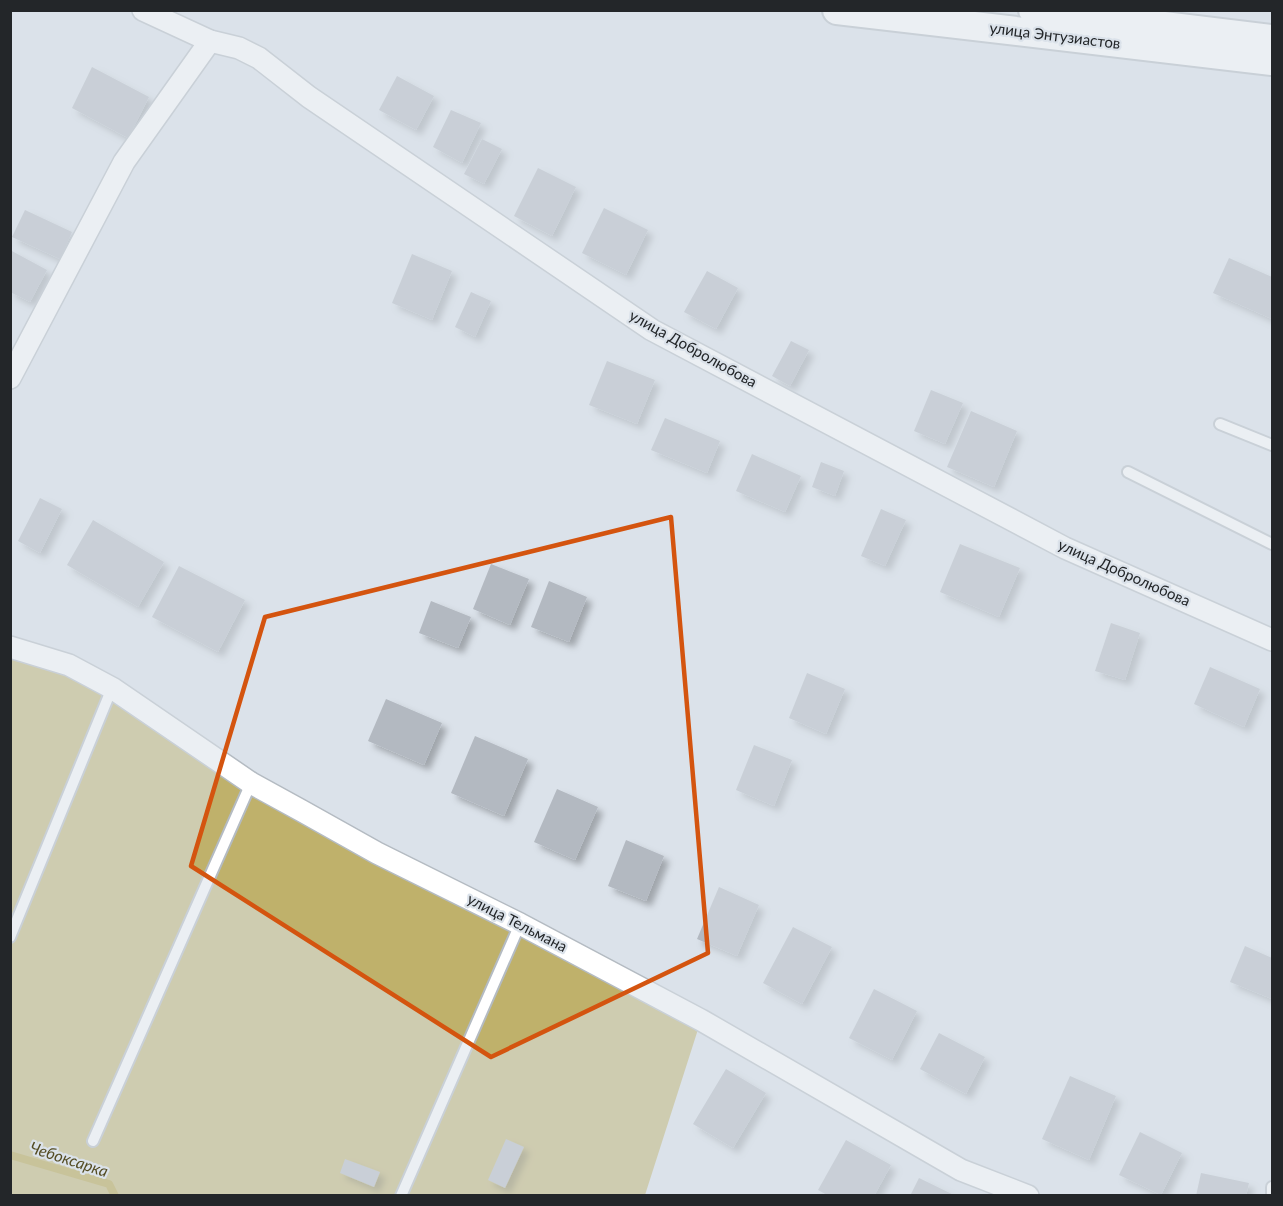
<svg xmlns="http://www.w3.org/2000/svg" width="1283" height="1206" viewBox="0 0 1283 1206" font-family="Lato,sans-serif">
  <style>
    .green { fill: #bfb16b }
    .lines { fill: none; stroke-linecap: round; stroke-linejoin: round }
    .stream { stroke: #b19e3a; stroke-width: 8 }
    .building { fill: #b3b9c1; filter: url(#shadow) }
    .service-casing { stroke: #b4bbc2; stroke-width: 14 }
    .minor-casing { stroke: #b4bbc2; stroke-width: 24 }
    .secondary-casing { stroke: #b4bbc2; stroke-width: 32 }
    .service { stroke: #fff; stroke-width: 10 }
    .minor { stroke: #fff; stroke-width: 21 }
    .secondary { stroke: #fff; stroke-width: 28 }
    .marked { fill: none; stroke: #d4540f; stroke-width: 4.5; stroke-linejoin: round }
    .labels { text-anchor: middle; stroke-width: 4.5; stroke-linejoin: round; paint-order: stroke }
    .street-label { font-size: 15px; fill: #232629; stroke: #dbe2ea }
    .water-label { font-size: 16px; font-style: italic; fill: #544c23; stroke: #dbe2ea }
  </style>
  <defs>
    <filter id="shadow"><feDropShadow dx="5.5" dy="5.5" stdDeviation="3" flood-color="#0004"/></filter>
  </defs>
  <rect width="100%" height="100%" fill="#dbe2ea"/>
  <!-- green -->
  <path class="green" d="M10,647l59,18 182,118 450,237 -56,175h-634z"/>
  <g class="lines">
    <!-- stream -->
    <path class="stream" d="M10,1155l99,29 6,12"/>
  </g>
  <!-- building -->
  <g class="building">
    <path d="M92,67l57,30 -21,41 -56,-30z"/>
    <path d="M397,76l37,20 -18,34 -37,-20z"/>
    <path d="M451,110l30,13 -19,40 -29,-16z"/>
    <path d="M482,139l20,10 -18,35 -20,-10z"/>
    <path d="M538,168l38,19 -24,49 -38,-20z"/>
    <path d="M604,208l44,22 -22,45 -44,-22z"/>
    <path d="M25,210l47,22 -12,27 -48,-22z"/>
    <path d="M10,250l37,20 -17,32 -20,-10z"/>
    <path d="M412,254l40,17 -20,49 -40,-17z"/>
    <path d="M1229,258l43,19v42l-59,-26z"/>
    <path d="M707,271l31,17 -22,41 -32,-17z"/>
    <path d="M471,292l20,9 -16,36 -20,-10z"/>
    <path d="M791,341l18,9 -19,36 -18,-10z"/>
    <path d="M607,361l48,19 -18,44 -48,-19z"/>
    <path d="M931,390l32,13 -18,41 -31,-13z"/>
    <path d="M971,411l46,20 -23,56 -47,-20z"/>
    <path d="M665,418l55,23 -13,32 -56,-23z"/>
    <path d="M752,454l49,22 -16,36 -49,-21z"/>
    <path d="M821,462l23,9 -9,25 -23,-9z"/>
    <path d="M40,498l22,11 -22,44 -22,-12z"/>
    <path d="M881,509l25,11 -21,46 -24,-10z"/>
    <path d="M93,520l71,42 -26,45 -71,-42z"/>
    <path d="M960,544l60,24 -21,49 -59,-25z"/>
    <path d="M491,564l38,15 -19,46 -37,-16z"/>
    <path d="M179,566l66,34 -27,52 -66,-35z"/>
    <path d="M549,581l38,16 -18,45 -38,-15z"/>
    <path d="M431,601l40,16 -13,31 -39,-15z"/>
    <path d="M1111,623l29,10 -15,47 -30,-9z"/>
    <path d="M1210,667l50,22 -16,38 -50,-23z"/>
    <path d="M807,673l38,16 -19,45 -37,-16z"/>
    <path d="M386,699l56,24 -18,42 -56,-24z"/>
    <path d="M475,736l53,23 -24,57 -53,-23z"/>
    <path d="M754,745l38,15 -18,46 -38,-16z"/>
    <path d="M557,789l41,18 -23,53 -41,-18z"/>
    <path d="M626,840l38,16 -18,45 -38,-15z"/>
    <path d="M719,887l40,18 -22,51 -40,-17z"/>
    <path d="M793,927l39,20 -30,57 -39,-21z"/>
    <path d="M1245,946l27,12v41l-42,-17z"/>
    <path d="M874,989l43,22 -25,49 -43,-22z"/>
    <path d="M939,1033l46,24 -19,37 -46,-25z"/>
    <path d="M726,1069l40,24 -33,55 -40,-24z"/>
    <path d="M1070,1076l46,20 -27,64 -47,-21z"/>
    <path d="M1140,1132l42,21 -21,42 -42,-20z"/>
    <path d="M506,1139l18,8 -19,41 -17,-8z"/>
    <path d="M846,1140l45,25 -17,31h-45l-11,-6z"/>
    <path d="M345,1159l35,13 -6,15 -34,-14z"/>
    <path d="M1201,1173l48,10 -3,13h-50z"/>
    <path d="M919,1178l37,18h-46z"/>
  </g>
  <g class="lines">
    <defs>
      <g id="service">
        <path d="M1220,424l52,21"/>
        <path d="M1128,472l144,72"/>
        <path d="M10,937l102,-249"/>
        <path d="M93,1141l158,-358"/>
        <path d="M401,1196l119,-272"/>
        <path d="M1272,1196v-9"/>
      </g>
      <g id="minor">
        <path d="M143,10l67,31 29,7 20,10 50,39 343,233 413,218 207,92"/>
        <path d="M10,378l114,-216 86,-121"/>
        <path d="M10,647l59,18 43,23 139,95 51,28 75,42 143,71 181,96 260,150 67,26"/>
      </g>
      <g id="secondary">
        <path d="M837,10l435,51"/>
        <path d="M1033,10l239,29"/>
      </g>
    </defs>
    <!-- service casing -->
    <use href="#service" class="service-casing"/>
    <!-- minor casing -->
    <use href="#minor" class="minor-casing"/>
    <!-- secondary casing -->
    <use href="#secondary" class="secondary-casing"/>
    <!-- service -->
    <use href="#service" class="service"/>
    <!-- minor -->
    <use href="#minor" class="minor"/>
    <!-- secondary -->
    <use href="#secondary" class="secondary"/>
  </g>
  <!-- marked area -->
  <path d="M0 0H1283V1206H0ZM671,517l37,436 -217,104 -300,-191 74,-249z" fill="#dbe2ea" fill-opacity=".55" fill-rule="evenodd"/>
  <path class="marked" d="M671,517l37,436 -217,104 -300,-191 74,-249z"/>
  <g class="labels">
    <!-- street labels -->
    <g class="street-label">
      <text transform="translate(1055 36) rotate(7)" y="5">улица Энтузиастов</text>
      <text transform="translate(693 349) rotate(29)" y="5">улица Добролюбова</text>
      <text transform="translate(1124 573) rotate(24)" y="5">улица Добролюбова</text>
      <text transform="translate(517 923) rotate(27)" y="5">улица Тельмана</text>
    </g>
    <!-- water labels -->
    <g class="water-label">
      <text transform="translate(69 1159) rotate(18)" y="6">Чебоксарка</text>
    </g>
  </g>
  <!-- border -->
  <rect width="1283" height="1206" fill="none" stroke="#232629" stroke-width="24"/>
</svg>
